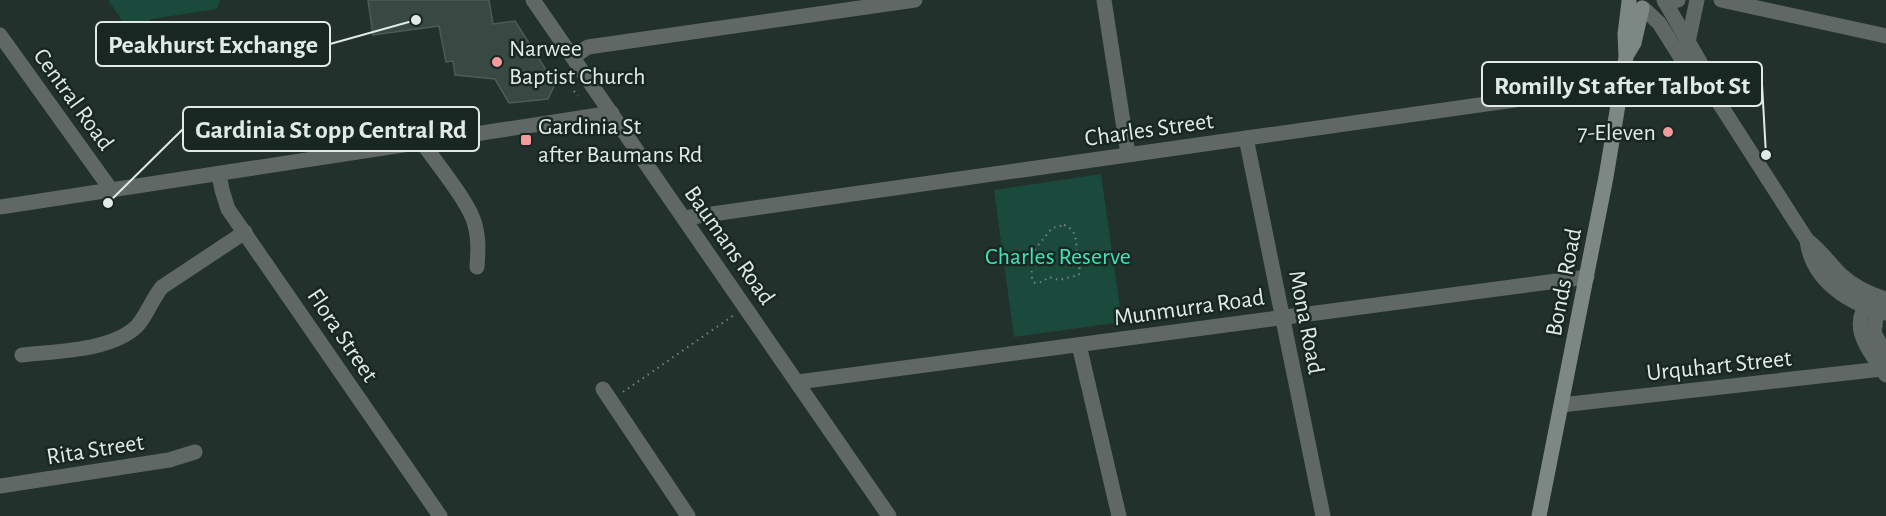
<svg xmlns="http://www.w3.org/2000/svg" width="1886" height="516" viewBox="0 0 1886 516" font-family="'Alegreya Sans',sans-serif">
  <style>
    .green { fill: #1a4a3b }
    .building { fill: #384842; stroke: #4c5c56; stroke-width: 1.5 }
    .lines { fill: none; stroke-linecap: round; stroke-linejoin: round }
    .path { stroke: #77837e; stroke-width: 2; stroke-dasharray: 1.5 4.5; stroke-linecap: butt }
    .minor { stroke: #606865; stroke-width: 15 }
    .tertiary { stroke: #606865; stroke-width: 15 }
    .secondary { stroke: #7d8884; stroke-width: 15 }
    .poi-dot { fill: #f59b9c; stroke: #182721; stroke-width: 2 }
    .labels { text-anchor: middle; stroke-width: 5; stroke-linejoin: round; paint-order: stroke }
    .poi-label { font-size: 24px; fill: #e1eae6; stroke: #182721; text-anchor: start }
    .street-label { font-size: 24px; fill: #e1eae6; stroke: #182721 }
    .park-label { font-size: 24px; fill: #3fe5b5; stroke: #182721 }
    .leader { fill: none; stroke: #e1eae6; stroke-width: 2 }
    .callout-dot { fill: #e1eae6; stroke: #182721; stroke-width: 2 }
    .callout { fill: #182721; stroke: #e1eae6; stroke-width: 2 }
    .callout-label { font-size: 26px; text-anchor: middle; font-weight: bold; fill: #e1eae6 }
  </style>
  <rect width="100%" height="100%" fill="#22312b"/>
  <!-- green -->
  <g class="green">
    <path d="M108,0h112l-3,9 -66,10 -20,14z"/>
    <path d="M1101,174l21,148 -108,15 -20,-147z"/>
  </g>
  <!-- building -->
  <path class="building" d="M368,0h121l4,24 22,-3 40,63 -7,15 -39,4 -14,-24 -40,-4 -2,-14 -7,1 -7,-36 -66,9z"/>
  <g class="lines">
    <!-- path -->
    <g class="path">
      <path d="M574,91l4,5"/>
      <path d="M1064,225c14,5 12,18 13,30 1,8 4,13 2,20l-20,5 -10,-3 -7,5 -7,1 -3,-3 -1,-26 21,-26z"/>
      <path d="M623,392l111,-77"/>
    </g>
    <!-- minor -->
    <g class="minor">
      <path d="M533,0l356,516"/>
      <path d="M1104,0l24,154"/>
      <path d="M1721,0l165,36"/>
      <path d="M1665,2l13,-2"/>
      <path d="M0,35l112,156"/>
      <path d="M1688,42l9,-42"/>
      <path d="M573,57l15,-10 327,-47"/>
      <path d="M1246,138l77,378"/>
      <path d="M422,142c14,21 48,61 53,83 4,14 3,28 2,42"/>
      <path d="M219,174l3,16 6,19 212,307"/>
      <path d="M0,207l612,-94"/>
      <path d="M684,218l936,-133"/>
      <path d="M1873,296c-28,30 -4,53 13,79"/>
      <path d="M1875,298l2,13 -3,22 12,21"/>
      <path d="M1079,345l40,171"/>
      <path d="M22,355c34,-4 90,-4 115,-29 10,-11 15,-27 25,-39l83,-55"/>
      <path d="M798,382l789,-105"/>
      <path d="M603,389l85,127"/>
      <path d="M1561,405l321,-36"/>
      <path d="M0,486l169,-26 26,-8"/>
    </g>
    <!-- tertiary -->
    <g class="tertiary">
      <path d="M1664,0l36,62 5,19 102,159c14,10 21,22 33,34 13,12 29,20 46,25"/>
      <path d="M1643,8l16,15 29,46 17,12"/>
      <path d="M1807,240c5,41 42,64 79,73"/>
    </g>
    <!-- secondary -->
    <g class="secondary">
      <path d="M1628,53l6,-10 8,-35"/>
      <path d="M1539,516l67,-339 20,-120 -1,-23 4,-32"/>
    </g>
  </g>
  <!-- markers -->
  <g class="poi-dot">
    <circle cx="497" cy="62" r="6"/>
    <circle cx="1668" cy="132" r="6"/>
    <rect x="520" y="134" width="12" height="12" rx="3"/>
  </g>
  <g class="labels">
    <!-- poi labels -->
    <g class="poi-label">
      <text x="509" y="56">Narwee<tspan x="509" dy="28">Baptist Church</tspan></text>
      <text x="538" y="134">Gardinia St<tspan x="538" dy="28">after Baumans Rd</tspan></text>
      <text x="1656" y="140" text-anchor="end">7-Eleven</text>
    </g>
    <!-- street labels -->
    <g class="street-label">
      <text transform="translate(74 99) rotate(54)" y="8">Central Road</text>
      <text transform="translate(1149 129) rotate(-8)" y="8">Charles Street</text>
      <text transform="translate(730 245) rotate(55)" y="8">Baumans Road</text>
      <text transform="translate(1563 282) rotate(-79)" y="8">Bonds Road</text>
      <text transform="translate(1189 307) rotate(-8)" y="8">Munmurra Road</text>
      <text transform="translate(1307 322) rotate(79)" y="8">Mona Road</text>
      <text transform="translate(343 335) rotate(56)" y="8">Flora Street</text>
      <text transform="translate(1719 365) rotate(-6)" y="8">Urquhart Street</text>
      <text transform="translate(95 449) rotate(-9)" y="8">Rita Street</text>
    </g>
    <!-- park labels -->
    <g class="park-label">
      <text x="1058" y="264">Charles Reserve</text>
    </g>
  </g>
  <!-- callouts -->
  <path class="leader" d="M416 20L330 44M1766 155L1762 84M108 203L183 129"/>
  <g class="callout-dot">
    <circle cx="416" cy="20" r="6"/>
    <circle cx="1766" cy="155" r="6"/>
    <circle cx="108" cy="203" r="6"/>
  </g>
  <g class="callout">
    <rect x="96" y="22" width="234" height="44" rx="6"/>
    <rect x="1482" y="62" width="280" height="44" rx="6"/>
    <rect x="183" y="107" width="296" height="44" rx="6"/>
  </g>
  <g class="callout-label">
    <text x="213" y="53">Peakhurst Exchange</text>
    <text x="1622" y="94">Romilly St after Talbot St</text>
    <text x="331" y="138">Gardinia St opp Central Rd</text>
  </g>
</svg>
